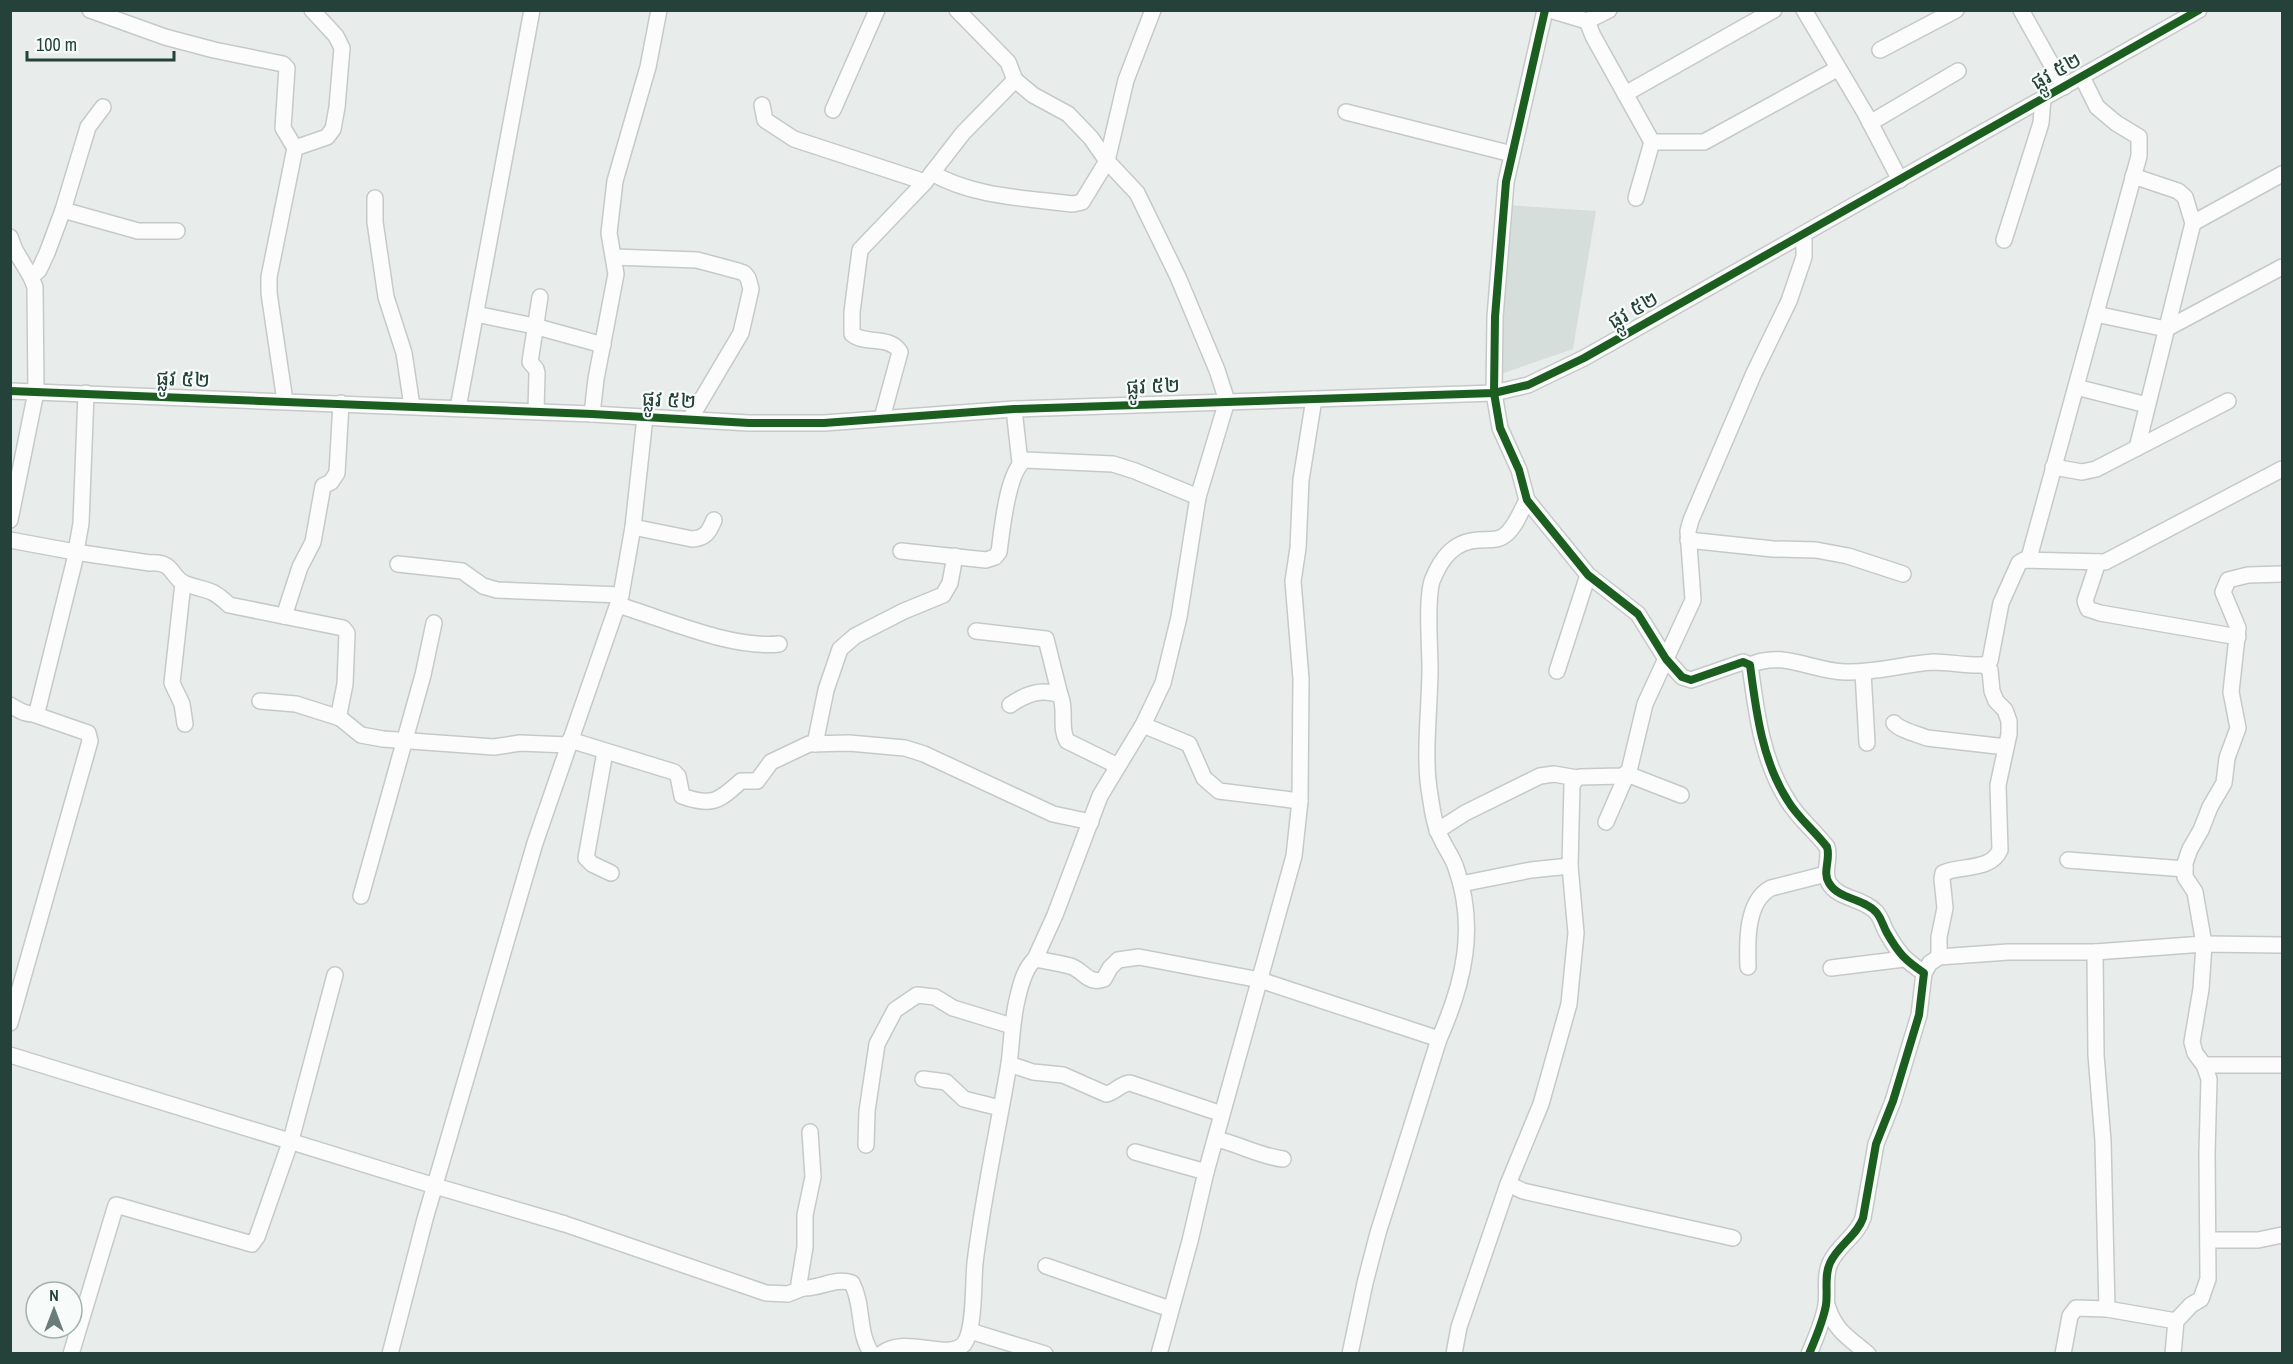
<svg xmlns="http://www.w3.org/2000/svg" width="2293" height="1364" viewBox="0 0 2293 1364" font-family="'Archivo Narrow','Noto Sans Khmer',sans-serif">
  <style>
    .built { fill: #d6dedb }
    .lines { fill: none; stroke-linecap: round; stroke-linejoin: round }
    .minor-casing { stroke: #c5cac8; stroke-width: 18 }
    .minor { stroke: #fcfcfc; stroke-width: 15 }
    .cycleway-casing { stroke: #f7fbf9; stroke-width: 11 }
    .cycleway { stroke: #1b5e20; stroke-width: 8 }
    .labels { text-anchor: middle; stroke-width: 4.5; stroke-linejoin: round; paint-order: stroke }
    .street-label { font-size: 21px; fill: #24423a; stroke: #f7fbf9 }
  </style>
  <rect width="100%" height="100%" fill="#e8edeb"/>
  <!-- built -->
  <path class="built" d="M1506,205l90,6 -23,138 -72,25z"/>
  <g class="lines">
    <defs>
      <g id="minor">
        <path d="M90,10l75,27 49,13 69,14 4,4 -4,60 12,20 32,-11 6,-8 4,-22 5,-59 -6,-12 -24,-26"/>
        <path d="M1545,10l-39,172 -11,135 -1,76 6,35 19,42 8,30 61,75 50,39 28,45 16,18 9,3 52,-18 7,3c6,46 12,96 38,136 10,17 27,30 39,46 4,12 -5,25 2,36 9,16 34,15 47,29 5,5 7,14 11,21 12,21 18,27 37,40l-5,42 -26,86 -17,43 -13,74c-6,18 -25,27 -33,45 -6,13 -2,28 -4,42 -3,17 -10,32 -17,49"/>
        <path d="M1550,10l37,11 22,-11"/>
        <path d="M1804,10l61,103 35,67"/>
        <path d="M2021,10l43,77"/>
        <path d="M1587,21l6,15 59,106"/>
        <path d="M1880,50l76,-40"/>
        <path d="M1625,94l149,-84"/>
        <path d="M762,105l3,15 29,19 131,43"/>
        <path d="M833,110l44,-100"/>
        <path d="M1346,112l166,42"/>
        <path d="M1870,123l88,-52"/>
        <path d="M1652,142h52l133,-73"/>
        <path d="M932,173c41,24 94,25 141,31l9,-2 25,-41 19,-81 27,-70"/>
        <path d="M2133,176l45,15 7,6 8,26 -56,225"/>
        <path d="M375,198v24l11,75 18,56 8,53"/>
        <path d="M1636,198l16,-56"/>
        <path d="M63,210l75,21h39"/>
        <path d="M2193,223l89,-49"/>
        <path d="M10,237l5,13 16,27"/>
        <path d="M2004,240l37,-117 2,-25"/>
        <path d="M614,257l83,3 41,11 6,2 4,5 3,11 -10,44 -51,86"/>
        <path d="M476,314l58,12 69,19"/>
        <path d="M2096,314l70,15 116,-62"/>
        <path d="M2076,387l71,18"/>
        <path d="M10,391l582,23 157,9h75l190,-14 480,-16 34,-8 56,-27 615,-348"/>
        <path d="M285,401l-16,-108v-16l26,-129"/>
        <path d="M458,408l74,-398"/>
        <path d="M1014,409l6,54"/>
        <path d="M536,411l1,-38 -1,-4 -6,-7 10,-65"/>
        <path d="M592,414l4,-35 20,-105 -7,-41 6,-52 33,-114 11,-57"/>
        <path d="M882,418l18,-66c-10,-17 -35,-7 -48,-18v-22l8,-62 65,-68 38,-49 52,-53"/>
        <path d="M2053,467l29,5 14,-3 132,-68"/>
        <path d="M10,520l26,-128 -1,-105 -4,-10 8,-7 8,-17 16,-43 25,-83 15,-20"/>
        <path d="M633,527l59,12c14,-1 17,-7 22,-19"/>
        <path d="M10,540l65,12 75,11c25,-2 20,15 36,21 22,8 24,3 43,21l114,23 4,5 -2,51 -6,30 1,4 21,17 22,4 111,8 26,-4 48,2"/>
        <path d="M1688,540l85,9 43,1 32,6 55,18"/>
        <path d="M901,551l85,9 9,-3 4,-5c3,-21 8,-81 26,-92l88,4 22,7 63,26"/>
        <path d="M2029,558l110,-402v-19l-23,-14 -19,-16 -15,-30"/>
        <path d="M2098,562l-13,39 3,8 12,4 138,24"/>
        <path d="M398,564l64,7 21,15 14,4 124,5"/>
        <path d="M183,583l-11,100 10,21 3,20"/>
        <path d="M618,605c47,14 113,44 161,39"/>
        <path d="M284,616l16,-49 13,-25 10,-56 8,-4 6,-9 4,-70"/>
        <path d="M976,631l70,8 14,56"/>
        <path d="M1750,665c32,-15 62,6 95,7 32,1 58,-8 88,-10 17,0 34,4 51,3l6,-4 11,-58 18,-40 5,-3 81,2 177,-93"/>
        <path d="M1557,671l31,-96"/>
        <path d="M1863,672l4,71"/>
        <path d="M260,701l36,3 44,14"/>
        <path d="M10,705c9,5 18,12 27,7l37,-149 7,-40 5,-130"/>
        <path d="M1010,705c16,-11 31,-17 50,-10 7,15 -1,32 7,46l51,25"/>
        <path d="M1894,723c6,7 23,11 33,15l79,9"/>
        <path d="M1143,725l46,19 15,34 15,13 81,10"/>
        <path d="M570,740l104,32 4,4 4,20c30,11 37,5 59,-15h16l14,-19 38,-18 40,-1 56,5 19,6 129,60 38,8"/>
        <path d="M815,744l11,-54 14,-41 15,-13 49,-25 39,-16 7,-12 5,-27"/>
        <path d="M605,752l-19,106 6,6 19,9"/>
        <path d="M1606,822l21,-48 54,21"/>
        <path d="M1437,831l28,-18 75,-37 14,-2 23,4"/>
        <path d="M2068,860l117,9"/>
        <path d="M1461,884l70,-14 39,-4"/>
        <path d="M361,896l62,-221 11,-52"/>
        <path d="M1939,957v-20l6,-29 -3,-29 1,-6c18,-8 48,-2 57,-23l-2,-65 11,-51v-13l-4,-11 -9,-9 -4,-10 -2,-21 -6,-5"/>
        <path d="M1035,959c11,2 23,4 35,7 14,4 17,19 34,13l6,-11 8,-8 21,-3 121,23 179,59"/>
        <path d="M1748,967c-1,-25 -2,-66 23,-79l55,-14"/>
        <path d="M1831,968l73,-9"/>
        <path d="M1924,973l6,-10 9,-6 69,-5h87"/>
        <path d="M10,1023l80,-282 -2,-8 -55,-19"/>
        <path d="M10,1055l425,131 130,38 201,69 22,1 15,-6"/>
        <path d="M1009,1064l24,8 30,3 43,19c9,-1 15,-11 24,-11l92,31"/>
        <path d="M2204,1065h78"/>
        <path d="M923,1079l23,3 18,17 36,9"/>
        <path d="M810,1132l3,45 -8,38v32l-6,36 4,5c17,1 32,-11 49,-5 12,23 5,50 20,71"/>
        <path d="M1216,1139c23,5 43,17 67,20"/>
        <path d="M866,1145l1,-34 10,-67 18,-34 22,-15 18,2 18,11 59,18"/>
        <path d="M1135,1152l71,20"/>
        <path d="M1733,1238l-210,-47 -15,-7 33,-80 28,-100 7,-71 -6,-67 2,-81 5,-7 3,-1 42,-1 7,-5 16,-67 48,-104 -5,-69 3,-11 63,-147 35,-72 15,-44v-23"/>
        <path d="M2209,1240h49l24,-5"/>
        <path d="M1046,1266l124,43"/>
        <path d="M1827,1305c8,26 21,32 41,49"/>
        <path d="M2107,1309l-4,-168 -7,-86 -1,-103 109,-8 78,1"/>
        <path d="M970,1331l75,23"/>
        <path d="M71,1354l45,-149 136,39 5,-7 34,-97 44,-165"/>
        <path d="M390,1354l35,-135 110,-376 86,-248 12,-68 12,-110"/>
        <path d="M881,1354c25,-20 66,8 83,-10 11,-14 9,-62 11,-81 8,-67 23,-133 34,-199 3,-23 3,-46 9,-68 3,-13 7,-28 17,-37l20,-44 45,-119 43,-71 20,-42 16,-66 19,-120 29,-96 -10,-31 -39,-93 -41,-84 -30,-32 -16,-23 -23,-24 -35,-19 -18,-15 -7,-18 -51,-52"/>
        <path d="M1159,1354l31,-113 16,-69 88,-316 6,-55 1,-122 -8,-98 5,-33 3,-68 13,-81"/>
        <path d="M1350,1354l15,-71 13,-50 61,-194c25,-56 38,-112 17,-171 -4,-13 -14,-24 -18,-37 -5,-11 -6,-24 -8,-36 -7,-37 0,-88 0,-127 0,-22 -4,-67 2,-87 9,-23 22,-40 47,-41 7,-1 17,1 23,-3 12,-6 19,-26 25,-37"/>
        <path d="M1454,1354l5,-27 49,-143"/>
        <path d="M2063,1354l7,-38 6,-8 31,1 69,12"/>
        <path d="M2173,1354l3,-33 15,-16 10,-6 7,-20 -1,-126 2,-74 -5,-14 -9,-12 -3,-11 9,-53 3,-45 -9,-52 -10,-15v-14l5,-14 11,-19 9,-23 14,-24 3,-25 11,-30 -7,-36 7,-64 -15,-36 5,-12 20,-5 34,-1"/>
      </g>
    </defs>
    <!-- minor casing -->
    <use href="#minor" class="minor-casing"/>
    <!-- minor -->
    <use href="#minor" class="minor"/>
    <defs>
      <g id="cycleway">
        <path d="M1545,10l-39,172 -11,135 -1,76 6,35 19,42 8,30 61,75 50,39 28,45 16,18 9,3 52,-18 7,3c6,46 12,96 38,136 10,17 27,30 39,46 4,12 -5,25 2,36 9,16 34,15 47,29 5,5 7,14 11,21 12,21 18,27 37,40l-5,42 -26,86 -17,43 -13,74c-6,18 -25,27 -33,45 -6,13 -2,28 -4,42 -3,17 -10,32 -17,49"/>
        <path d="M10,391l582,23 157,9h75l190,-14 480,-16 34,-8 56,-27 615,-348"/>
      </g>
    </defs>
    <!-- cycleway casing -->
    <use href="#cycleway" class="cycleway-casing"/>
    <!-- cycleway -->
    <use href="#cycleway" class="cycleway"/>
  </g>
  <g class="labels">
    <!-- street labels -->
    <g class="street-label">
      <text transform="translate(2056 71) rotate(-30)" y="7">ផ្លូវ ៥២</text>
      <text transform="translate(1633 310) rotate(-30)" y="7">ផ្លូវ ៥២</text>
      <text transform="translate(183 379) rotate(2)" y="7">ផ្លូវ ៥២</text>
      <text transform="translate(1153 386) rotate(-2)" y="7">ផ្លូវ ៥២</text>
      <text transform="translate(669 400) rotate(3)" y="7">ផ្លូវ ៥២</text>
    </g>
  </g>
  <!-- border -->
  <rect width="2293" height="1364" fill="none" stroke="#24423a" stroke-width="24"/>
  <!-- north arrow -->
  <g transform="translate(54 1310)"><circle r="28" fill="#f7fbf9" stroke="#a3b1ad" stroke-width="1.5"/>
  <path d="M0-4.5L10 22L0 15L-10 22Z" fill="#697e78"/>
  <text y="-9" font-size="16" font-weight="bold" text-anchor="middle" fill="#24423a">N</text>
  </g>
  <!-- scale -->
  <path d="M27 51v9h147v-9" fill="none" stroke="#24423a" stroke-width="3"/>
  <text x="36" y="51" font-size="18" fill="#24423a" stroke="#f7fbf9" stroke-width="4.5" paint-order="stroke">100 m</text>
</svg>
